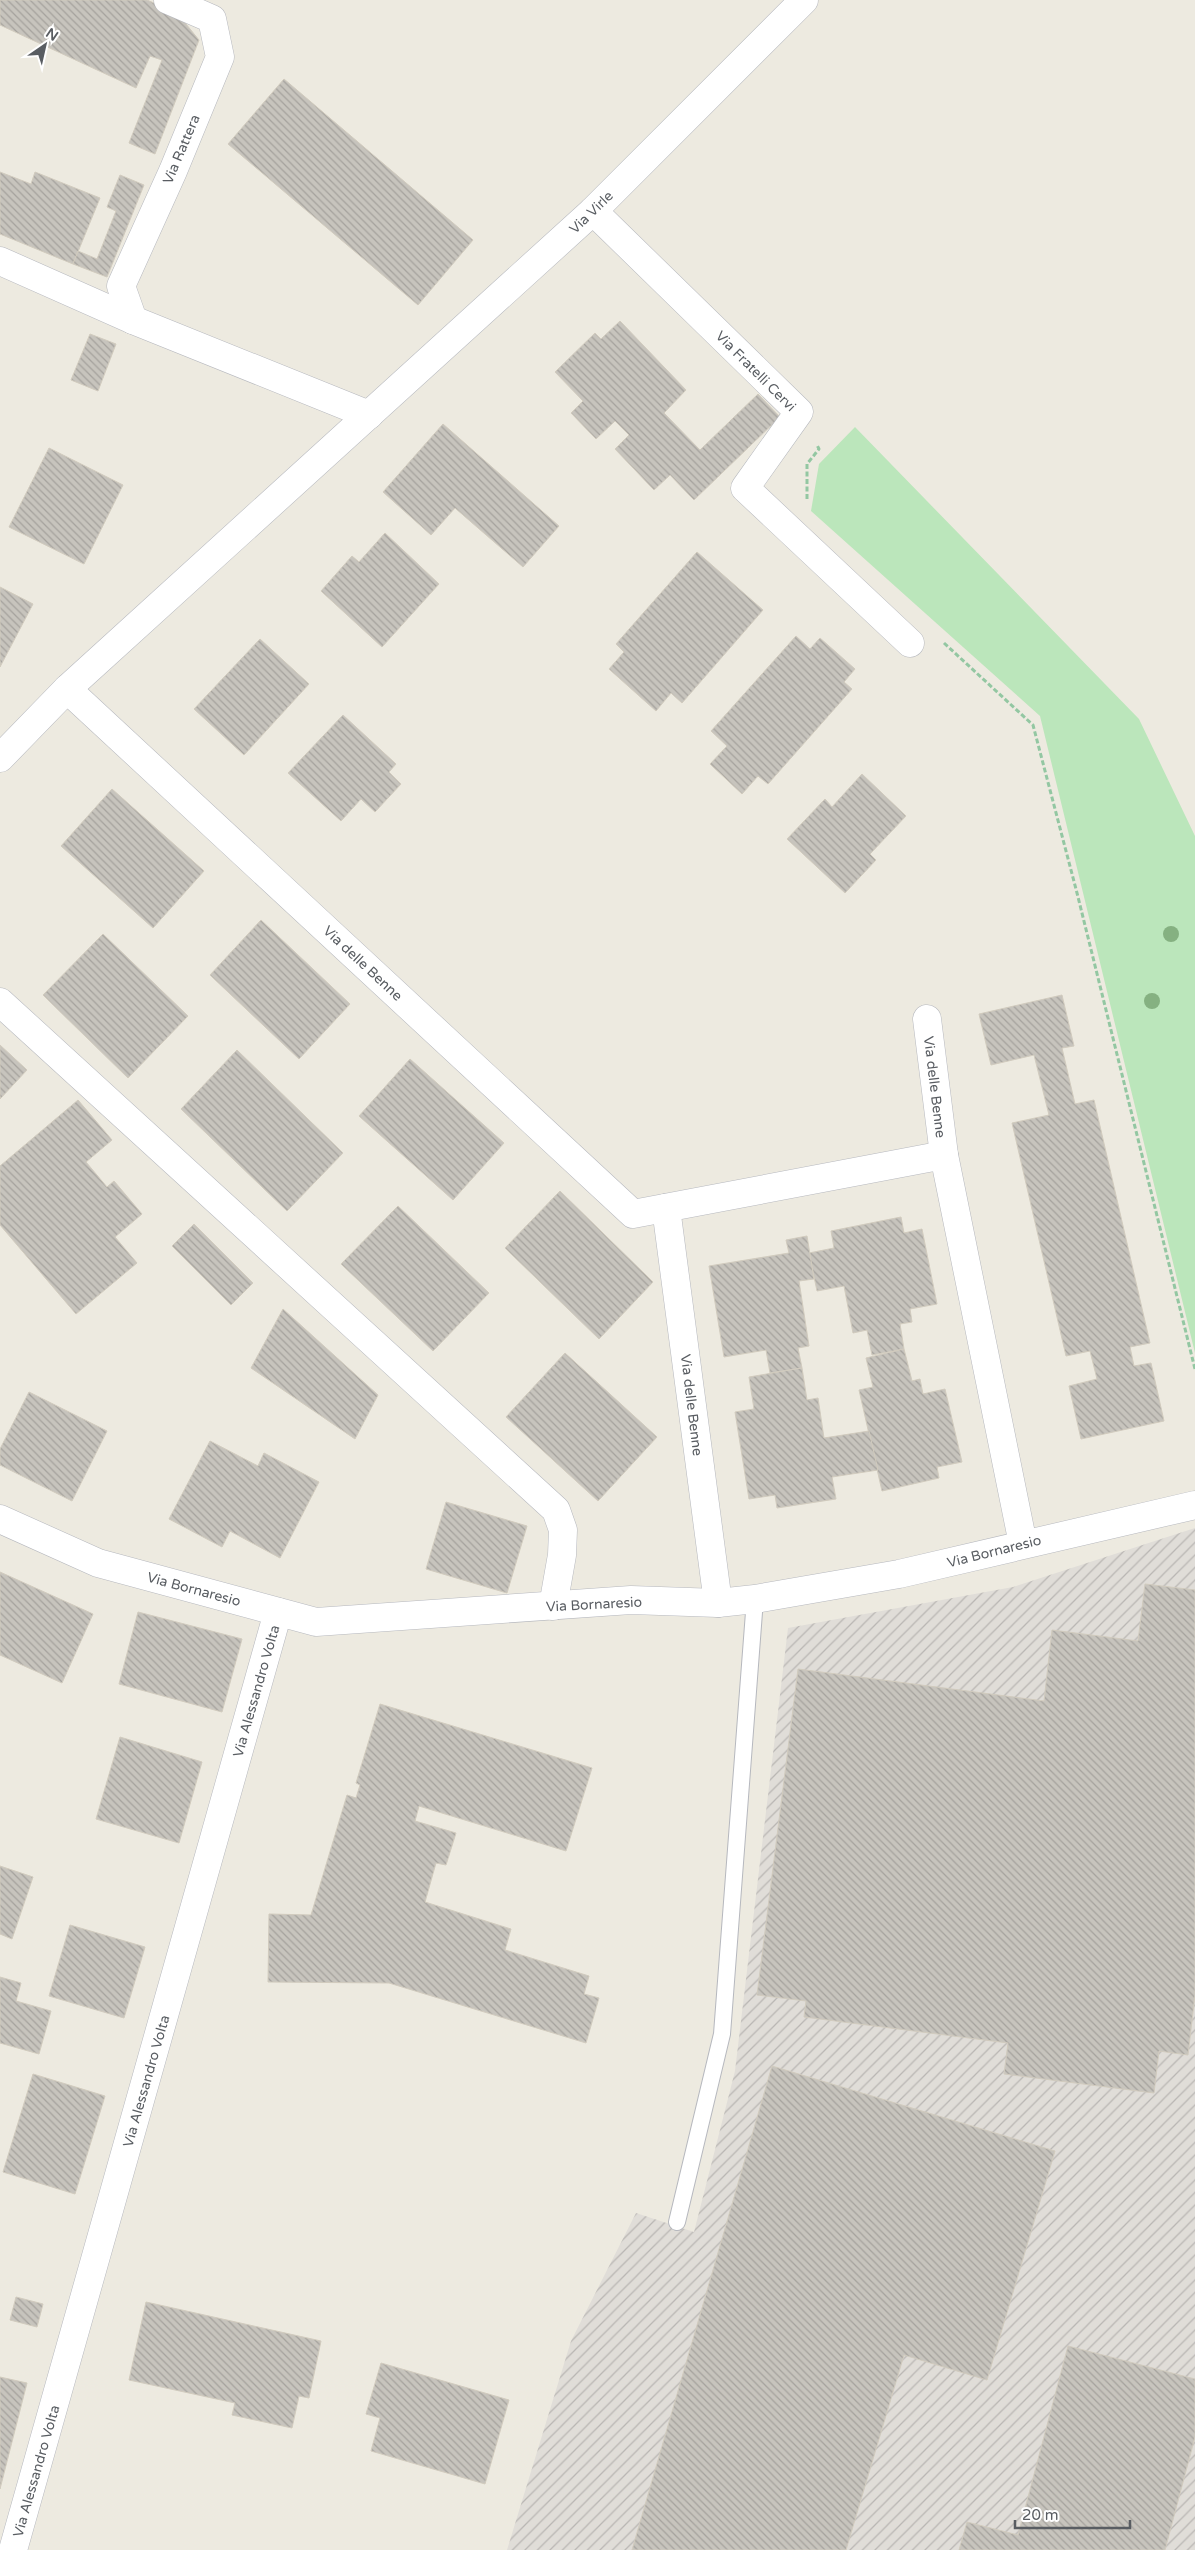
<svg xmlns="http://www.w3.org/2000/svg" width="1195" height="2550" viewBox="0 0 1195 2550" font-family="'Varela Round',sans-serif">
  <style>
    .industrial { fill: url(#industrial-furrows) }
    .grass { fill: #bbe6bb }
    .building { fill: url(#building-back-hatch); stroke: #d1cbbe }
    .lines { fill: none; stroke-linecap: round; stroke-linejoin: round }
    .lane-casing { stroke: #b6b8be; stroke-width: 18 }
    .street-casing { stroke: #b6b8be; stroke-width: 29 }
    .path { stroke: #93c7a2; stroke-width: 3; stroke-dasharray: 5 2.5; stroke-linecap: butt }
    .lane { stroke: #fff; stroke-width: 16 }
    .street { stroke: #fff; stroke-width: 28 }
    .tree { fill: #85b181 }
    .labels { text-anchor: middle; stroke-width: 5; stroke-linejoin: round; paint-order: stroke }
    .street-label { font-size: 14px; fill: #595d62; stroke: #fff }
  </style>
  <defs>
    <pattern id="industrial-furrows" width="10" height="10" patternUnits="userSpaceOnUse" patternTransform="scale(1.25)"><rect width="10" height="10" fill="#e0ddd8"/><path d="M-1 1l2-2M0 10L10 0M9 11l2-2" fill="none" stroke="#b9b6b3"/></pattern>
    <pattern id="building-back-hatch" width="6" height="6" patternUnits="userSpaceOnUse" patternTransform="scale(1.25)"><rect width="6" height="6" fill="#c7c4bd"/><path d="M-1 5l2 2M0 0l6 6M5-1l2 2" fill="none" stroke="#a5a29d"/></pattern>
  </defs>
  <rect width="100%" height="100%" fill="#edeae0"/>
  <!-- industrial -->
  <path class="industrial" d="M1195,1528v1022h-688l64,-209 65,-128 58,19 41,-161 53,-443 225,-41z"/>
  <!-- grass -->
  <path class="grass" d="M855,427l284,292 56,117v517l-155,-637 -229,-205 8,-47z"/>
  <!-- building -->
  <g class="building">
    <path d="M0,0h147l30,13 22,27 -44,114 -26,-11 33,-83 -12,-4 -14,32 -136,-63z"/>
    <path d="M284,79l189,161 -55,65 -190,-161z"/>
    <path d="M0,172l31,12 4,-12 65,26 -27,66 -73,-30z"/>
    <path d="M120,175l24,10 -37,92 -34,-13 5,-13 19,8 19,-48 -9,-4z"/>
    <path d="M620,321l66,69 -22,23 36,37 58,-56 22,23 -86,83 -24,-25 -16,15 -39,-41 14,-14 -14,-14 -19,18 -25,-26 12,-12 -28,-29 40,-39 6,6z"/>
    <path d="M90,334l26,10 -18,47 -27,-11z"/>
    <path d="M443,424l116,102 -36,41 -68,-59 -24,27 -48,-43z"/>
    <path d="M49,448l74,37 -39,79 -75,-37z"/>
    <path d="M385,533l54,51 -57,63 -61,-56 31,-35 7,6z"/>
    <path d="M697,552l66,58 -81,93 -11,-10 -15,18 -47,-42 15,-17 -8,-8z"/>
    <path d="M0,587l33,17 -33,63z"/>
    <path d="M796,636l14,13 10,-11 35,31 -11,13 8,7 -84,95 -10,-8 -16,18 -32,-30 17,-18 -16,-15z"/>
    <path d="M260,639l49,45 -65,71 -50,-46z"/>
    <path d="M343,715l53,49 -7,8 12,12 -26,28 -14,-13 -20,22 -53,-48z"/>
    <path d="M862,774l44,42 -36,38 6,6 -31,33 -58,-54 38,-40 7,8z"/>
    <path d="M112,789l92,82 -51,57 -92,-82z"/>
    <path d="M261,920l89,84 -51,55 -89,-84z"/>
    <path d="M103,934l85,82 -60,62 -85,-83z"/>
    <path d="M1062,995l12,51 -12,2 13,56 19,-4 56,243 -20,4 4,19 17,-3 13,58 -83,18 -12,-53 28,-7 -7,-28 -24,5 -54,-233 37,-8 -15,-60 -43,10 -12,-51z"/>
    <path d="M0,1045l27,25 -27,29z"/>
    <path d="M237,1050l106,103 -56,58 -106,-102z"/>
    <path d="M410,1059l94,84 -51,57 -94,-84z"/>
    <path d="M78,1100l34,40 -26,22 21,25 7,-6 28,33 -27,23 22,26 -61,51 -76,-89v-59z"/>
    <path d="M560,1191l93,91 -54,57 -94,-91z"/>
    <path d="M398,1206l91,87 -56,58 -92,-87z"/>
    <path d="M901,1217l3,16 18,-4 15,75 -27,5 2,13 -12,2 4,25 -32,6 -5,-25 -14,3 -9,-47 -27,5 -8,-38 25,-5 -3,-17z"/>
    <path d="M194,1224l59,59 -22,22 -59,-59z"/>
    <path d="M807,1236l7,43 -15,2 10,65 -11,2 4,20 -32,5 -4,-23 -42,7 -15,-91 80,-13 -3,-13z"/>
    <path d="M283,1309l95,86 -23,44 -104,-71z"/>
    <path d="M904,1349l8,32 8,-2 3,15 22,-5 17,73 -25,5 2,11 -57,13 -23,-101 14,-3 -7,-29z"/>
    <path d="M565,1353l92,84 -59,64 -92,-84z"/>
    <path d="M802,1368l5,32 11,-2 6,40 45,-7 9,39 -46,7 4,22 -59,9 -2,-13 -26,4 -14,-87 19,-3 -5,-32z"/>
    <path d="M29,1392l78,39 -35,70 -72,-36v-16z"/>
    <path d="M210,1441l48,25 6,-13 55,29 -39,76 -50,-27 -8,16 -53,-28z"/>
    <path d="M446,1502l81,24 -20,67 -81,-24z"/>
    <path d="M0,1572l93,42 -31,69 -62,-28z"/>
    <path d="M1145,1584l50,6v405l-7,60 -29,-4 -5,42 -150,-19 4,-31 -204,-26 2,-16 -49,-6 41,-326 246,32 8,-71 86,11z"/>
    <path d="M138,1612l104,27 -20,73 -103,-28z"/>
    <path d="M380,1704l212,64 -26,83 -147,-45 -4,15 41,12 -10,32 -10,-2 -11,39 86,27 -6,21 84,26 -5,18 15,4 -13,45 -197,-60 -121,-1 1,-68 42,1 36,-120 9,3 4,-13 -4,-2z"/>
    <path d="M120,1737l82,25 -23,81 -83,-24z"/>
    <path d="M0,1866l33,11 -21,62 -12,-5z"/>
    <path d="M70,1925l75,22 -21,71 -75,-22z"/>
    <path d="M0,1977l21,6 -5,18 35,10 -12,43 -39,-11z"/>
    <path d="M772,2066l283,85 -68,229 -83,-25 -58,195h-214z"/>
    <path d="M33,2074l72,22 -30,98 -72,-22z"/>
    <path d="M16,2297l27,7 -6,23 -27,-7z"/>
    <path d="M146,2302l175,39 -12,57 -10,-2 -7,32 -60,-13 3,-12 -106,-23z"/>
    <path d="M1068,2346l127,33v58l-30,113h-206l8,-28 51,13z"/>
    <path d="M381,2363l128,37 -24,84 -114,-33 9,-33 -14,-4z"/>
    <path d="M0,2377l27,6 -27,106z"/>
  </g>
  <g class="lines">
    <defs>
      <path id="lane" d="M677,2222l45,-188 33,-435"/>
      <g id="street">
        <path d="M593,211l206,201 -54,76 165,155"/>
        <path d="M0,261l133,59 236,95"/>
        <path d="M133,320l-12,-34 52,-115 47,-114 -8,-38 -44,-19"/>
        <path d="M67,689l566,525 311,-59 79,389"/>
        <path d="M0,758l67,-69 526,-478 211,-211"/>
        <path d="M0,1002l556,508 7,20 -1,25 -9,51"/>
        <path d="M927,1019l17,136"/>
        <path d="M666,1208l52,395"/>
        <path d="M0,1519l98,44 218,59 315,-22 87,3 37,-4 144,-25 296,-69"/>
        <path d="M13,2550l265,-938"/>
      </g>
    </defs>
    <!-- lane casing -->
    <use href="#lane" class="lane-casing"/>
    <!-- street casing -->
    <use href="#street" class="street-casing"/>
    <!-- path -->
    <g class="path">
      <path d="M807,499v-35l12,-15 -2,-4"/>
      <path d="M944,643l89,82 44,168 118,476"/>
    </g>
    <!-- lane -->
    <use href="#lane" class="lane"/>
    <!-- street -->
    <use href="#street" class="street"/>
  </g>
  <!-- trees -->
  <g class="tree">
    <circle cx="1171" cy="934" r="8"/>
    <circle cx="1152" cy="1001" r="8"/>
  </g>
  <g class="labels">
    <!-- street labels -->
    <g class="street-label">
      <text transform="translate(181 149) rotate(-67)" y="5">Via Rattera</text>
      <text transform="translate(591 212) rotate(-44)" y="5">Via Virle</text>
      <text transform="translate(756 371) rotate(45)" y="5">Via Fratelli Cervi</text>
      <text transform="translate(363 963) rotate(43)" y="5">Via delle Benne</text>
      <text transform="translate(935 1087) rotate(83)" y="5">Via delle Benne</text>
      <text transform="translate(692 1405) rotate(83)" y="5">Via delle Benne</text>
      <text transform="translate(994 1551) rotate(-14)" y="5">Via Bornaresio</text>
      <text transform="translate(194 1589) rotate(15)" y="5">Via Bornaresio</text>
      <text transform="translate(594 1604) rotate(-3)" y="5">Via Bornaresio</text>
      <text transform="translate(256 1691) rotate(-74)" y="5">Via Alessandro Volta</text>
      <text transform="translate(146 2081) rotate(-74)" y="5">Via Alessandro Volta</text>
      <text transform="translate(36 2471) rotate(-74)" y="5">Via Alessandro Volta</text>
    </g>
  </g>
  <!-- north arrow -->
  <g transform="translate(45 45) rotate(34)" stroke="#ffffff" stroke-width="4" paint-order="stroke">
  <path d="M0-4L9 19L0 12L-9 19Z" fill="#595d62"/>
  <text y="-8" font-size="14" font-weight="bold" text-anchor="middle" fill="#595d62">N</text>
  </g>
  <!-- scale -->
  <path d="M1015 2520v8h115v-8" fill="none" stroke="#595d62" stroke-width="2.5"/>
  <text x="1022" y="2520" font-size="15" fill="#595d62" stroke="#ffffff" stroke-width="4" paint-order="stroke">20 m</text>
</svg>
